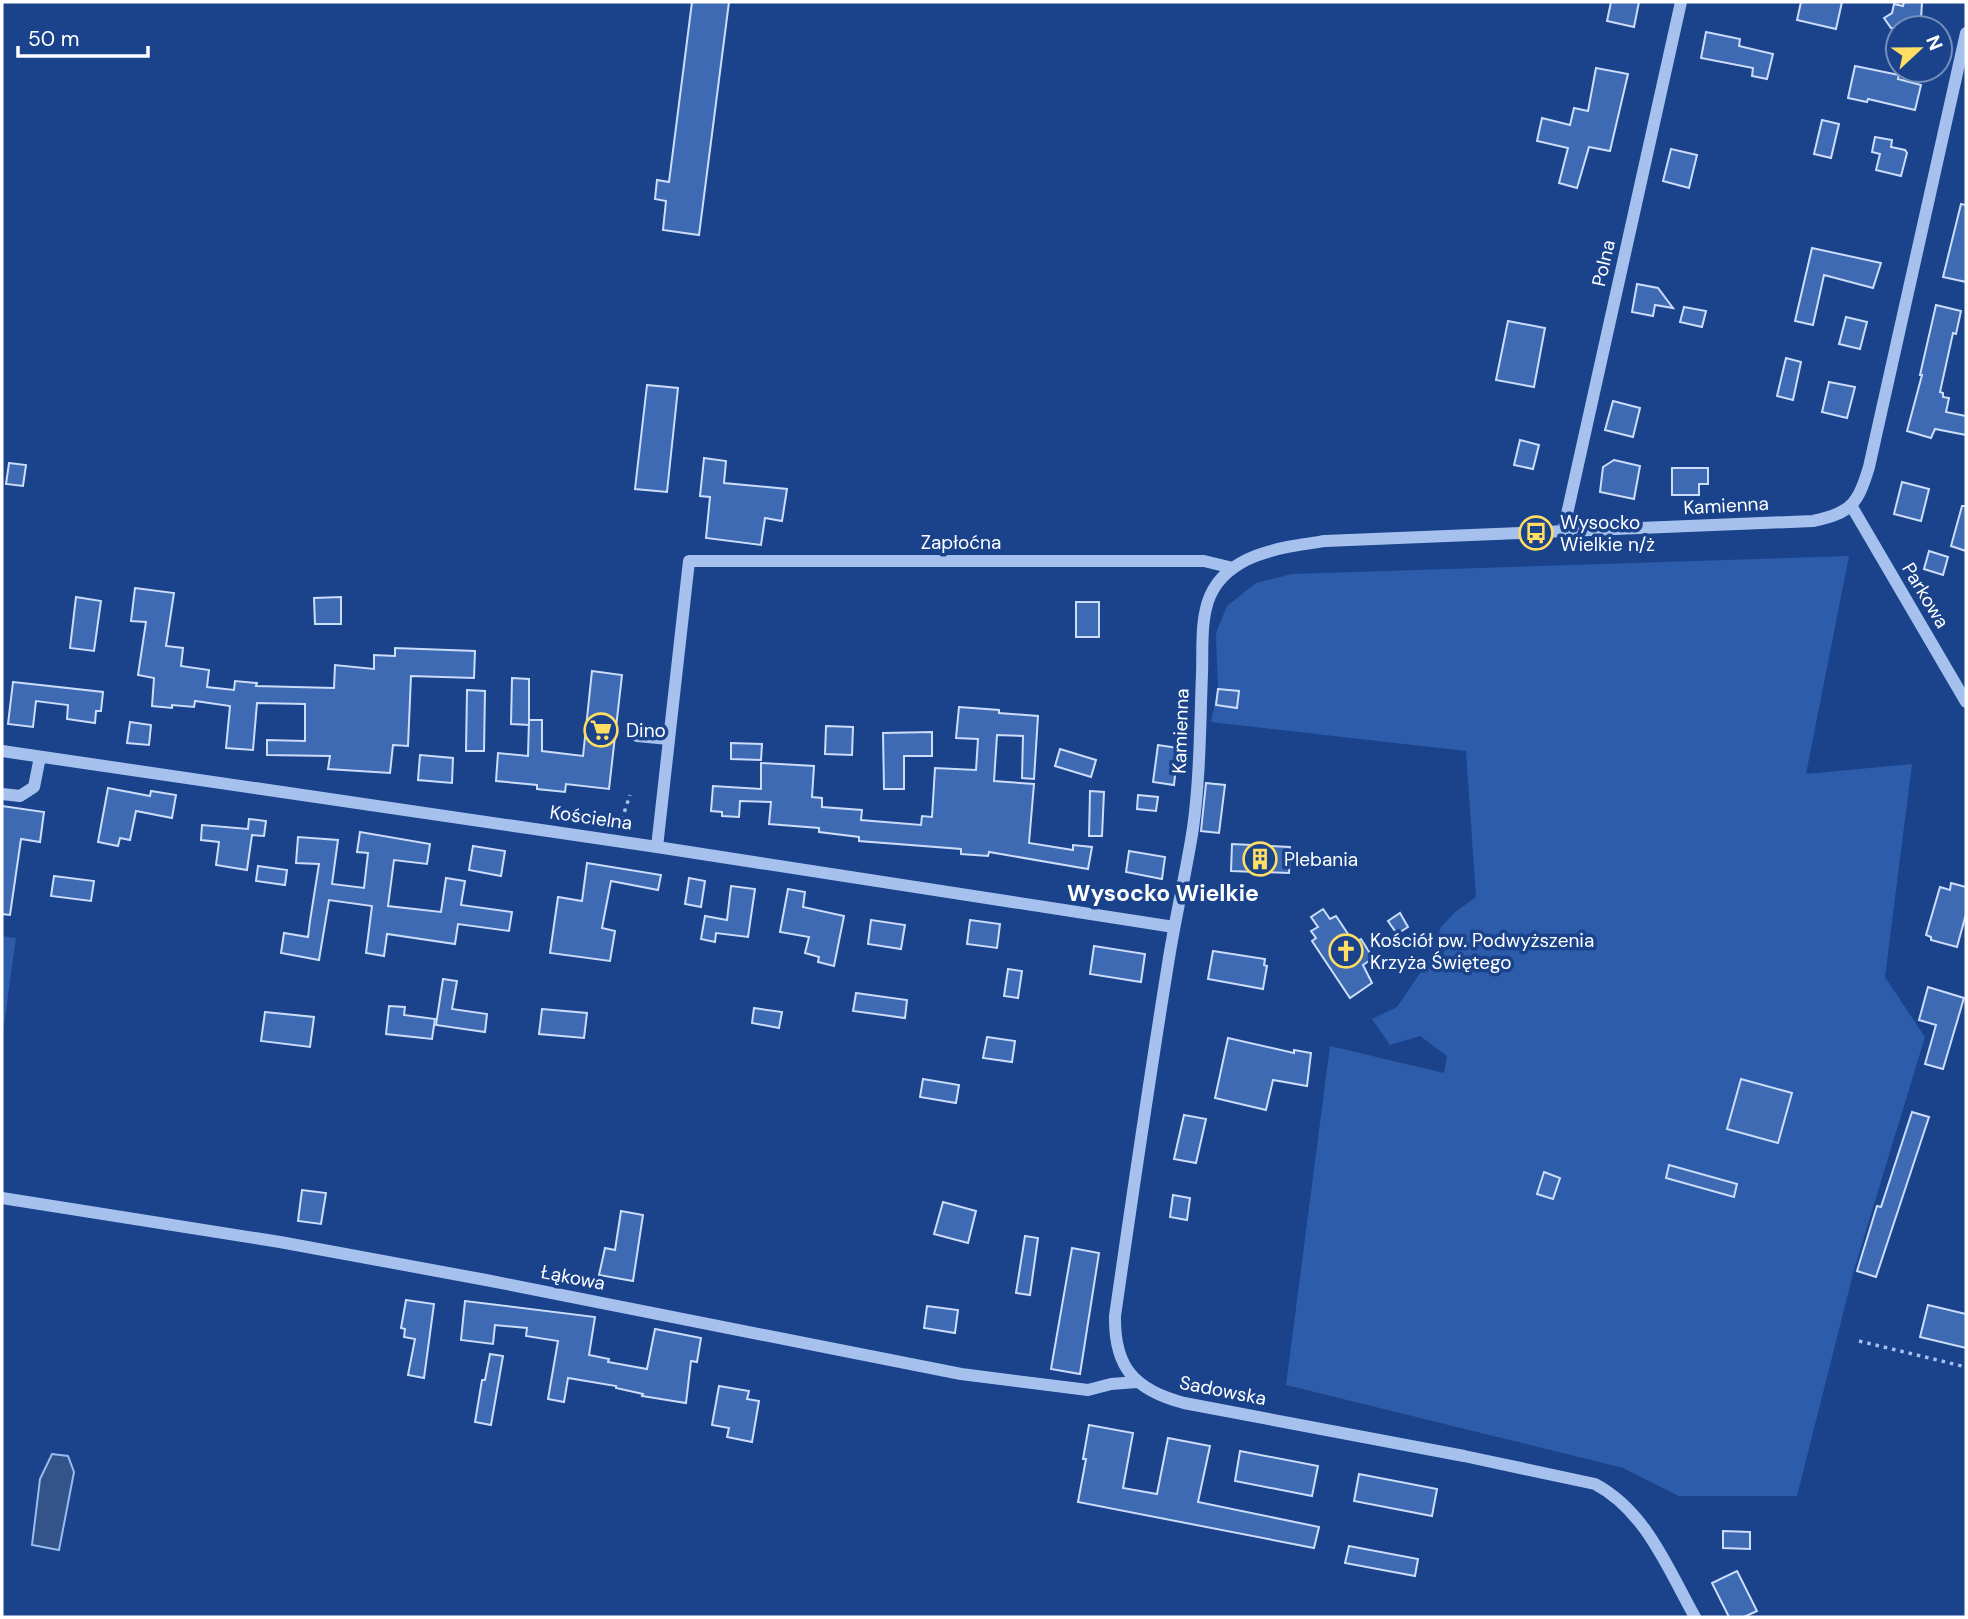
<svg xmlns="http://www.w3.org/2000/svg" width="1968" height="1619" viewBox="0 0 1968 1619" font-family="'DM Sans',sans-serif">
  <style>
    .green { fill: #2d5cab }
    .water { fill: #345389; stroke: #99bbf0; stroke-width: 2 }
    .building { fill: #3e6ab3; stroke: #ccddfa; stroke-width: 2 }
    .lines { fill: none; stroke-linecap: round; stroke-linejoin: round }
    .path { stroke: #a6c1ee; stroke-width: 3.5; stroke-dasharray: 3.5 5; stroke-linecap: butt }
    .minor { stroke: #a6c1ee; stroke-width: 12 }
    .labels { text-anchor: middle; stroke-width: 7; stroke-linejoin: round; paint-order: stroke }
    .street-label { font-size: 19px; fill: #fff; stroke: #1a438c }
    .poi-label { font-size: 19px; fill: #fff; stroke: #1a438c; text-anchor: start }
    .quarter-label { font-size: 23px; font-weight: bold; fill: #fff; stroke: #1a438c }
  </style>
  <rect width="100%" height="100%" fill="#1a438c"/>
  <!-- green -->
  <g class="green">
    <path d="M1849,556l-43,218 106,-10 -27,213 40,60 -71,233 -57,226h-118l-56,-28 -337,-83 44,-339 114,27 3,-17 -27,-20 -30,9 -18,-26 25,-12 34,-50 10,-30 14,-15 21,-15 -10,-146 -255,-29 7,-33 -2,-56 11,-27 29,-23 36,-9z"/>
    <path d="M2,936l14,2 -14,101z"/>
  </g>
  <!-- water -->
  <path class="water" d="M52,1454l16,2 6,16 -15,78 -27,-5 8,-66z"/>
  <!-- building -->
  <g class="building">
    <path d="M692,2h37l-30,233 -36,-5 3,-29 -11,-2 2,-19 12,2z"/>
    <path d="M1611,2h28l-5,25 -27,-6z"/>
    <path d="M1801,2h41l-6,27 -39,-9z"/>
    <path d="M1904,2h18l-1,18 7,8h-37l-7,-10 8,-5 2,-9 9,2z"/>
    <path d="M1706,32l34,7 -1,7 34,8 -6,25 -15,-3 1,-8 -52,-10z"/>
    <path d="M1855,66l44,9 -1,4 23,6 -6,25 -47,-11 -1,3 -19,-4z"/>
    <path d="M1596,68l32,6 -18,77 -21,-4 -12,41 -18,-5 9,-35 -31,-7 5,-23 28,7 4,-17 14,3z"/>
    <path d="M1822,120l17,4 -8,34 -17,-4z"/>
    <path d="M1875,137l17,3 -1,7 14,3 2,3 -6,23 -25,-6 4,-16 -8,-2z"/>
    <path d="M1671,149l26,6 -8,33 -26,-7z"/>
    <path d="M1961,204l5,1v77l-23,-5z"/>
    <path d="M1812,248l69,15 -8,25 -49,-13 -11,50 -18,-4z"/>
    <path d="M1637,284l21,4 15,20 -18,-3 -2,11 -21,-4z"/>
    <path d="M1936,305l25,6 -5,23 -3,-1 -13,59 3,1v4l6,1 -3,14 20,4v19l-31,-6 -4,9 -24,-7 15,-56h-2z"/>
    <path d="M1684,307l22,4 -4,16 -22,-5z"/>
    <path d="M1846,317l21,5 -7,27 -21,-5z"/>
    <path d="M1508,321l37,7 -11,59 -38,-7z"/>
    <path d="M1786,358l15,4 -8,38 -16,-4z"/>
    <path d="M1829,382l26,5 -8,31 -25,-6z"/>
    <path d="M647,385l31,3 -11,104 -32,-3z"/>
    <path d="M1613,401l27,7 -7,29 -28,-7z"/>
    <path d="M1520,440l19,5 -6,24 -19,-4z"/>
    <path d="M704,458l22,3 -2,22 63,6 -5,32 -17,-3 -4,27 -55,-7 4,-41 -10,-1z"/>
    <path d="M1614,460l26,6 -6,33 -34,-7 3,-25z"/>
    <path d="M9,463l17,2 -3,21 -17,-2z"/>
    <path d="M1672,468h36v16h-9v11h-27z"/>
    <path d="M1902,482l27,7 -8,32 -27,-7z"/>
    <path d="M1962,506h4v45l-15,-5z"/>
    <path d="M1929,551l19,6 -5,18 -19,-6z"/>
    <path d="M135,588l39,5 -8,53 17,2 -2,18 28,4 -2,17 27,3 1,-9 22,2 -1,3 78,2 1,-23 39,4v-14l21,1v-8l80,3 -1,27 -63,-2 -3,70 -15,-1 -3,28 -62,-4 2,-13 -63,-1v-15l38,1v-37l-48,-1 -4,47 -27,-2 4,-42 -35,-5 -1,6 -22,-2v3l-20,-2 2,-28 -16,-3 8,-53 -15,-1z"/>
    <path d="M76,597l25,4 -7,50 -24,-3z"/>
    <path d="M341,597v27h-26l-1,-26z"/>
    <rect x="1076" y="602" width="23" height="35"/>
    <path d="M592,671l30,4 -13,114 -43,-5 -1,8 -28,-3v-4l-41,-4 2,-28 30,3 1,-36h13v31l41,5z"/>
    <path d="M512,678l17,1v46l-18,-1z"/>
    <path d="M13,682l90,10 -2,19h-5l-1,12 -28,-4 1,-14 -32,-4 -3,26 -25,-3z"/>
    <path d="M1218,689l21,2 -2,17 -21,-3z"/>
    <path d="M467,690l18,1 -1,60h-18z"/>
    <path d="M959,707l40,3v3l39,3 -4,63 -12,-1 1,-42 -26,-1 -3,46 40,3 -5,59 44,7v-5l19,2 -4,22 -99,-17 -1,4 -27,-2v-5l-102,-8v-4l-40,-5v-4l-50,-4 2,-22 -31,-1 -1,16 -17,-1v-4l-11,-1 2,-25 48,3v-26l53,3 -2,31 10,1v9l40,3 -1,10 60,5 1,-9 10,1 3,-49 41,2 2,-31 -22,-1z"/>
    <path d="M130,722l21,3 -2,20 -22,-2z"/>
    <path d="M826,726l27,1 -1,28 -27,-1z"/>
    <path d="M932,732v24h-28v33h-20l-1,-56z"/>
    <path d="M731,743l31,1 -1,16 -30,-1z"/>
    <path d="M1158,745l20,3 -4,37 -21,-3z"/>
    <path d="M1060,749l36,11 -5,17 -36,-11z"/>
    <path d="M420,755l33,3 -1,25 -34,-3z"/>
    <path d="M1206,783l19,2 -6,48 -18,-2z"/>
    <path d="M108,788l42,8 1,-5 25,4 -4,23 -36,-7 -6,29 -10,-2 -2,8 -20,-4z"/>
    <path d="M1090,791l14,1 -2,44h-13z"/>
    <path d="M1138,795l20,2 -2,14 -19,-2z"/>
    <path d="M2,806l42,6 -4,30 -19,-3 -11,76 -8,-1z"/>
    <path d="M249,819l17,2 -2,15 -12,-1 -5,35 -31,-5 3,-23 -18,-2 1,-15 46,4z"/>
    <path d="M360,832l70,12 -3,20 -33,-4 -6,46 53,6 5,-34 19,3 -4,24 51,7 -3,19 -51,-7 -3,20 -68,-10 -3,22 -18,-3 6,-47 -43,-6 -10,60 -38,-7 3,-20 24,4 2,-16 9,-57 -23,-1 2,-26 40,3 -6,44 32,4 4,-35 -11,-1z"/>
    <path d="M1232,844l58,3 -1,26 -58,-2z"/>
    <path d="M473,846l32,5 -4,25 -32,-6z"/>
    <path d="M1129,851l36,6 -3,22 -36,-7z"/>
    <path d="M587,863l74,12 -3,15 -47,-9 -9,47 13,3 -5,30 -60,-8 8,-56 24,4z"/>
    <path d="M258,866l29,4 -2,15 -29,-4z"/>
    <path d="M54,876l40,5 -3,20 -40,-5z"/>
    <path d="M689,878l16,3 -4,26 -16,-3z"/>
    <path d="M1951,883l15,4v27l-9,33 -26,-7v-3l-5,-2 14,-48 10,3z"/>
    <path d="M731,886l24,3 -7,48 -32,-4 -1,9 -14,-3 4,-23 22,4z"/>
    <path d="M788,889l17,3 -2,15 41,9 -10,50 -16,-4 1,-5 -14,-4 4,-16 -29,-5z"/>
    <path d="M1323,909l7,10 6,-3 18,27 7,-4 12,19 -10,7 9,18 -22,15 -38,-57 4,-3 -5,-7 7,-4 -7,-10z"/>
    <path d="M1400,913l8,14 -11,7 -9,-13z"/>
    <path d="M871,920l34,5 -4,24 -33,-5z"/>
    <path d="M970,920l30,4 -3,24 -30,-4z"/>
    <path d="M1094,946l51,8 -4,28 -51,-8z"/>
    <path d="M1213,951l52,8 -1,6 3,1 -4,23 -55,-10z"/>
    <path d="M1008,969l14,2 -4,27 -14,-2z"/>
    <path d="M443,979l14,2 -5,28 35,5 -2,18 -49,-7z"/>
    <path d="M1928,987l36,11 -21,71 -18,-5 11,-39 -17,-5z"/>
    <path d="M856,993l51,7 -2,18 -52,-7z"/>
    <path d="M389,1006l16,1 -1,8 31,4 -3,20 -46,-5z"/>
    <path d="M754,1008l28,4 -3,16 -27,-5z"/>
    <path d="M542,1009l45,4 -3,25 -45,-4z"/>
    <path d="M265,1012l49,5 -4,30 -49,-6z"/>
    <path d="M987,1037l28,4 -3,21 -29,-4z"/>
    <path d="M1228,1038l66,15v-3l17,3 -4,33 -34,-6 -7,30 -51,-12z"/>
    <path d="M923,1079l36,6 -3,18 -36,-6z"/>
    <path d="M1741,1079l51,14 -14,50 -51,-14z"/>
    <path d="M1912,1112l17,5 -53,160 -19,-6 20,-65 4,1z"/>
    <path d="M1184,1115l22,4 -10,44 -22,-4z"/>
    <path d="M1669,1165l68,19 -3,13 -68,-19z"/>
    <path d="M1544,1172l16,6 -7,21 -16,-5z"/>
    <path d="M302,1190l24,3 -5,31 -23,-3z"/>
    <path d="M1173,1195l17,3 -3,22 -17,-3z"/>
    <path d="M943,1202l33,9 -8,32 -34,-9z"/>
    <path d="M621,1211l22,4 -10,66 -34,-6 6,-27 10,2z"/>
    <path d="M1025,1236l13,2 -8,57 -14,-2z"/>
    <path d="M1072,1248l27,5 -19,121 -29,-5z"/>
    <path d="M406,1300l28,4 -10,74 -16,-3 7,-36 -11,-2 1,-8 -4,-1z"/>
    <path d="M465,1301l130,16 -6,38 20,4 -1,3 39,7 8,-40 46,9 -4,24 -6,-1 -5,42 -44,-7 1,-2 -27,-6v-2l-48,-8 -4,24 -16,-3 10,-58 -32,-5 1,-8 -32,-3 -2,19 -32,-4z"/>
    <path d="M1928,1305l38,9v34l-46,-11z"/>
    <path d="M927,1306l31,4 -3,23 -31,-5z"/>
    <path d="M490,1354l13,2 -12,69 -16,-3 7,-42h3z"/>
    <path d="M719,1386l30,5 -2,8 12,2 -7,41 -25,-5 2,-9 -17,-3z"/>
    <path d="M1089,1425l44,8 -10,55 34,6 11,-56 42,8 -12,56 121,25 -5,21 -236,-46 8,-43h-3z"/>
    <path d="M1240,1451l78,15 -6,30 -77,-15z"/>
    <path d="M1359,1474l78,15 -5,27 -78,-15z"/>
    <path d="M1723,1531l27,1v17l-27,-1z"/>
    <path d="M1349,1546l69,13 -3,17 -70,-13z"/>
    <path d="M1737,1571l20,40 -13,6h-15l-17,-34z"/>
  </g>
  <g class="lines">
    <!-- path -->
    <g class="path">
      <path d="M619,828l11,-33"/>
      <path d="M1859,1341l107,26"/>
    </g>
    <!-- minor -->
    <g class="minor">
      <path d="M1852,507l114,195"/>
      <path d="M1563,532l118,-530"/>
      <path d="M637,736l32,3"/>
      <path d="M2,751l655,96 517,80"/>
      <path d="M2,794l18,2 14,-9 6,-30"/>
      <path d="M657,847l32,-286h515l29,7"/>
      <path d="M2,1198l278,44 206,38 475,94 127,16 23,-6 26,-2"/>
      <path d="M1695,1617c-27,-48 -49,-106 -100,-133l-131,-28 -280,-53c-49,-13 -70,-35 -69,-87 17,-118 34,-235 53,-352 7,-46 18,-90 25,-136 7,-50 7,-103 9,-154 1,-25 -2,-54 8,-78 19,-43 74,-49 115,-55l488,-20c39,-8 45,-18 56,-54l97,-434"/>
    </g>
  </g>
  <!-- icons -->
  <defs>
    <symbol id="bus-ring" viewBox="-11 -11 22 22"><circle r="9.5" fill="#1a438c" stroke="#ffde63" stroke-width="1.5"/><path d="M-5-6H5V4H4V6H2V4H-2V6H-4V4H-5ZM-3.5-4V0h7V-4ZM-3.5 1.2v1.5H-2V1.2ZM2 1.2v1.5H3.5V1.2Z" fill="#ffde63"/></symbol>
    <symbol id="supermarket-ring" viewBox="-11 -11 22 22"><circle r="9.5" fill="#1a438c" stroke="#ffde63" stroke-width="1.5"/><path d="M-6-5.5h2.5l.6 2H6L4.5 2H-2.5L-4.4-4H-6ZM-1.5 3.2a1.3 1.3 0 1 0 .1 0ZM3 3.2a1.3 1.3 0 1 0 .1 0Z" fill="#ffde63"/></symbol>
    <symbol id="building-ring" viewBox="-11 -11 22 22"><circle r="9.5" fill="#1a438c" stroke="#ffde63" stroke-width="1.5"/><path d="M-4-6H4V6H1V3H-1V6H-4ZM-2.5-4.3h1.7v1.8h-1.7ZM.8-4.3h1.7v1.8H.8ZM-2.5-1h1.7V.8h-1.7ZM.8-1h1.7V.8H.8Z" fill="#ffde63"/></symbol>
    <symbol id="church-ring" viewBox="-11 -11 22 22"><circle r="9.5" fill="#1a438c" stroke="#ffde63" stroke-width="1.5"/><path d="M-1.2-6h2.4v3.5h3.3v2.4h-3.3V6h-2.4V-.1h-3.3v-2.4h3.3Z" fill="#ffde63"/></symbol>
  </defs>
  <g fill-rule="evenodd">
    <use href="#bus-ring" x="1517" y="514" width="38" height="38"/>
    <use href="#supermarket-ring" x="582" y="711" width="38" height="38"/>
    <use href="#building-ring" x="1241" y="840" width="38" height="38"/>
    <use href="#church-ring" x="1327" y="932" width="38" height="38"/>
  </g>
  <g class="labels">
    <!-- street labels -->
    <g class="street-label">
      <text transform="translate(1603 263) rotate(-77)" y="7">Polna</text>
      <text transform="translate(1726 505) rotate(-3)" y="7">Kamienna</text>
      <text x="961" y="549">Zapłoćna</text>
      <text transform="translate(1926 595) rotate(59)" y="7">Parkowa</text>
      <text transform="translate(1180 731) rotate(-88)" y="7">Kamienna</text>
      <text transform="translate(591 817) rotate(8)" y="7">Kościelna</text>
      <text transform="translate(573 1277) rotate(11)" y="7">Łąkowa</text>
      <text transform="translate(1223 1390) rotate(11)" y="7">Sadowska</text>
    </g>
    <!-- poi labels -->
    <g class="poi-label">
      <text x="1560" y="529">Wysocko<tspan x="1560" dy="22">Wielkie n/ż</tspan></text>
      <text x="626" y="737">Dino</text>
      <text x="1284" y="866">Plebania</text>
      <text x="1370" y="947">Kościół pw. Podwyższenia<tspan x="1370" dy="22">Krzyża Świętego</tspan></text>
    </g>
    <!-- quarter labels -->
    <g class="quarter-label">
      <text x="1163" y="901">Wysocko Wielkie</text>
    </g>
  </g>
  <!-- border -->
  <rect width="1968" height="1619" fill="none" stroke="#ffffff" stroke-width="7"/>
  <!-- north arrow -->
  <g transform="translate(1919 49) rotate(68)"><circle r="33" fill="#1a438c" stroke="#768eba" stroke-width="2"/>
  <path d="M0-5L12 26L0 18L-12 26Z" fill="#ffde63"/>
  <text y="-10" font-size="19" font-weight="bold" text-anchor="middle" fill="#ffffff">N</text>
  </g>
  <!-- scale -->
  <path d="M18 46v10h130v-10" fill="none" stroke="#ffffff" stroke-width="3.5"/>
  <text x="28" y="46" font-size="21" fill="#ffffff" stroke="#1a438c" stroke-width="5" paint-order="stroke">50 m</text>
</svg>
